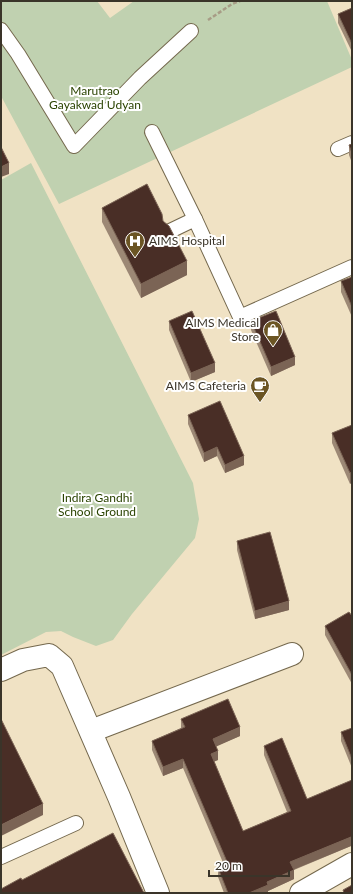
<svg xmlns="http://www.w3.org/2000/svg" width="353" height="894" viewBox="0 0 353 894" font-family="Lato,sans-serif">
  <style>
    .green { fill: #c0d1b0 }
    .lines { fill: none; stroke-linecap: round; stroke-linejoin: round }
    .lane-casing { stroke: #74684d; stroke-width: 16 }
    .street-casing { stroke: #74684d; stroke-width: 24 }
    .path { stroke: #a79c86; stroke-width: 2.5; stroke-dasharray: 4 2; stroke-linecap: butt }
    .lane { stroke: #fff; stroke-width: 14 }
    .street { stroke: #fff; stroke-width: 22 }
    .wall { fill: #9c8875 }
    .shaded-wall { fill: #7b6455 }
    .building { fill: #492e26; stroke: #7b6455 }
    .labels { text-anchor: middle; stroke-width: 4; stroke-linejoin: round; paint-order: stroke }
    .park-label { font-size: 12px; fill: #2a4301; stroke: #fff }
    .poi-label { font-size: 12px; fill: #3a3429; stroke: #fff; text-anchor: end }
  </style>
  <rect width="100%" height="100%" fill="#f0e2c4"/>
  <!-- green -->
  <g class="green">
    <path d="M1,1h96l13,17 24,-17h193l25,59v7l-293,137 -58,-108z"/>
    <path d="M31,163l162,320 6,36 -4,19 -63,76 -19,26 -17,6 -23,-9 -12,-6 -15,1 -45,23v-475z"/>
  </g>
  <g class="lines">
    <defs>
      <g id="lane">
        <path d="M1,30l17,24 56,92 66,-68 51,-47"/>
        <path d="M152,132l43,87"/>
        <path d="M338,149l14,-6"/>
        <path d="M170,231l25,-12 45,98 112,-50"/>
        <path d="M1,857l75,-34"/>
      </g>
      <g id="street">
        <path d="M1,670l22,-10 26,-5 13,11 57,131 39,96"/>
        <path d="M91,731l201,-77"/>
        <path d="M301,893l51,-29"/>
      </g>
    </defs>
    <!-- lane casing -->
    <use href="#lane" class="lane-casing"/>
    <!-- street casing -->
    <use href="#street" class="street-casing"/>
    <!-- path -->
    <path class="path" d="M208,20l24,-16 8,-3"/>
    <!-- lane -->
    <use href="#lane" class="lane"/>
    <!-- street -->
    <use href="#street" class="street"/>
  </g>
  <!-- wall -->
  <g class="wall">
    <path d="M352,8v44l-14,-29v-9z"/>
    <path d="M352,144v19l-3,-8v-10z"/>
    <path d="M102,208l61,13 24,54 -46,23 -39,-76z"/>
    <path d="M352,277v40l-11,-25v-11z"/>
    <path d="M169,321l46,51 -24,10 -22,-52z"/>
    <path d="M251,321l44,44 -24,11 -20,-46z"/>
    <path d="M188,415l56,50 -19,8 -8,-17 -13,6 -16,-38z"/>
    <path d="M352,425v57l-2,2 -18,-41v-10z"/>
    <path d="M237,541l52,69 -34,9 -18,-69z"/>
    <path d="M352,616v68l-27,-49v-9z"/>
    <path d="M181,719l59,17 -24,10 2,14 -4,1 29,70 44,-19 -23,-57v-9l43,53 45,-19v67l-1,-1 -57,24v9l-26,12v2h-44l-6,-16v-9l6,-3 -41,-97 -20,8 -11,-26v-9l29,-13z"/>
    <path d="M352,728v40l-11,-27v-9z"/>
  </g>
  <!-- shaded-wall -->
  <g class="shaded-wall">
    <path d="M9,163v11l-8,3v-10z"/>
    <path d="M187,261v14l-46,23v-14z"/>
    <path d="M295,357v8l-24,11v-9z"/>
    <path d="M215,363v9l-24,10v-9z"/>
    <path d="M217,447v9l-13,6v-9z"/>
    <path d="M244,456v9l-19,8v-8z"/>
    <path d="M352,472v10l-2,2v-11z"/>
    <path d="M289,601v9l-34,9v-8z"/>
    <path d="M240,727v9l-27,12v-9z"/>
    <path d="M218,751v9l-7,3v-9z"/>
    <path d="M183,759v9l-20,8v-9z"/>
    <path d="M43,804v11l-42,21v-11z"/>
    <path d="M351,837v9l-61,25v-9z"/>
    <path d="M294,870v9l-26,12v2h-19l18,-11z"/>
  </g>
  <!-- building -->
  <g class="building">
    <path d="M352,8v36l-14,-30z"/>
    <path d="M352,144v9l-3,-8z"/>
    <path d="M1,147l8,16 -8,4z"/>
    <path d="M147,184l15,30 1,7 6,5 18,35 -46,23 -39,-76z"/>
    <path d="M352,277v30l-11,-26z"/>
    <path d="M192,311l23,52 -24,10 -22,-52z"/>
    <path d="M276,311l19,46 -24,10 -20,-46z"/>
    <path d="M220,401l24,55 -19,9 -8,-18 -13,6 -16,-38z"/>
    <path d="M352,425v47l-2,1 -18,-40z"/>
    <path d="M270,532l19,69 -34,10 -18,-70z"/>
    <path d="M349,612l3,4v59l-27,-49z"/>
    <path d="M228,699l12,28 -27,12 5,12 -7,3 32,77 48,-20 -27,-65 18,-8 25,61 45,-19v58l-1,-1 -61,25 4,8 -27,12 1,3 -19,8h-21l-10,-25 10,-4 -45,-105 -20,8 -11,-26 33,-14 -4,-8z"/>
    <path d="M1,719l42,85 -42,21z"/>
    <path d="M352,728v31l-11,-27z"/>
    <path d="M113,833l31,60h-143v-4l20,-11 1,2z"/>
    <path d="M352,885v8h-8l-1,-3z"/>
  </g>
  <!-- icons -->
  <defs>
    <symbol id="hospital-pin" viewBox="-11 -11 22 30"><path d="M0 17L-7.5 6A9.5 9.5 0 1 1 7.5 6Z" fill="#6b5524" stroke="#fff"/><path d="M-5-5h3v3.5h4V-5h3V5h-3V1.5h-4V5h-3Z" fill="#fff"/></symbol>
    <symbol id="shop-pin" viewBox="-11 -11 22 30"><path d="M0 17L-7.5 6A9.5 9.5 0 1 1 7.5 6Z" fill="#6b5524" stroke="#fff"/><path d="M-5-2.5h2.3a2.7 3.5 0 0 1 5.4 0H5L5.5 6h-11ZM-1.5-2.5h3a1.5 2.3 0 0 0-3 0Z" fill="#fff"/></symbol>
    <symbol id="cafe-pin" viewBox="-11 -11 22 30"><path d="M0 17L-7.5 6A9.5 9.5 0 1 1 7.5 6Z" fill="#6b5524" stroke="#fff"/><path d="M-5.5-4.5H6V0H3Q3 3.5 0 3.5H-2.5Q-5.5 3.5-5.5 0ZM3-3.2v2h1.7v-2ZM-6 4.5H4V6H-6Z" fill="#fff"/></symbol>
  </defs>
  <g fill-rule="evenodd">
    <use href="#hospital-pin" x="124" y="230" width="22" height="30"/>
    <use href="#shop-pin" x="262" y="319" width="22" height="30"/>
    <use href="#cafe-pin" x="249" y="375" width="22" height="30"/>
  </g>
  <g class="labels">
    <!-- park labels -->
    <g class="park-label">
      <text x="95" y="95">Marutrao<tspan x="95" dy="14">Gayakwad Udyan</tspan></text>
      <text x="97" y="502">Indira Gandhi<tspan x="97" dy="14">School Ground</tspan></text>
    </g>
    <!-- poi labels -->
    <g class="poi-label">
      <text x="149" y="245" text-anchor="start">AIMS Hospital</text>
      <text x="259" y="327">AIMS Medical<tspan x="259" dy="14">Store</tspan></text>
      <text x="246" y="390">AIMS Cafeteria</text>
    </g>
  </g>
  <!-- border -->
  <rect width="353" height="894" fill="none" stroke="#3a3429" stroke-width="4"/>
  <!-- scale -->
  <path d="M209 870v6h80v-6" fill="none" stroke="#3a3429" stroke-width="2"/>
  <text x="215" y="870" font-size="12" fill="#3a3429" stroke="#ffffff" stroke-width="3" paint-order="stroke">20 m</text>
</svg>
